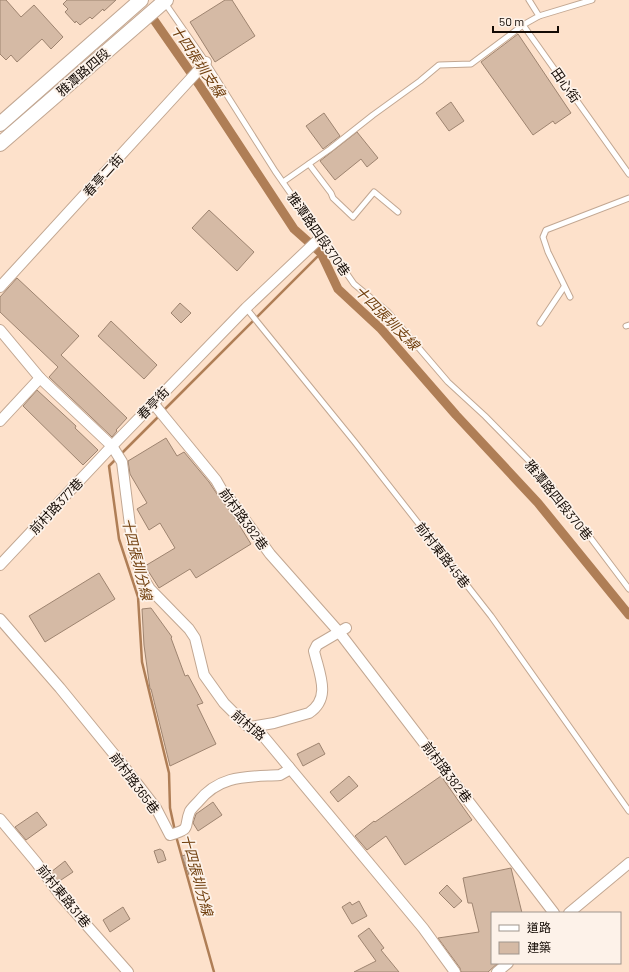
<svg xmlns="http://www.w3.org/2000/svg" width="629" height="972" viewBox="0 0 629 972" font-family="Barlow,'Noto Sans TC',sans-serif">
  <style>
    .lines { fill: none; stroke-linecap: round; stroke-linejoin: round }
    .stream { stroke: #af7e56; stroke-width: 2.5 }
    .canal { stroke: #af7e56; stroke-width: 9 }
    .building { fill: #d5baa5; stroke: #9e8470 }
    .lane-casing { stroke: #c2a792; stroke-width: 7 }
    .street-casing { stroke: #c2a792; stroke-width: 12 }
    .secondary-casing { stroke: #c2a792; stroke-width: 16 }
    .lane { stroke: #fff; stroke-width: 5 }
    .street { stroke: #fff; stroke-width: 10 }
    .secondary { stroke: #fff; stroke-width: 14 }
    .labels { text-anchor: middle; stroke-width: 3.5; stroke-linejoin: round; paint-order: stroke }
    .street-label { font-size: 13px; fill: #130a04; stroke: #fdf2e9 }
    .water-label { font-size: 14px; font-style: italic; fill: #703f0e; stroke: #fdf2e9 }
  </style>
  <rect width="100%" height="100%" fill="#fde1cb"/>
  <g class="lines">
    <!-- stream -->
    <g class="stream">
      <path d="M163,411l158,-158"/>
      <path d="M120,455l40,-40"/>
      <path d="M116,459l-7,7 10,73 19,58 4,65 27,111 1,35 5,23"/>
      <path d="M176,836l38,136"/>
    </g>
    <!-- canal -->
    <path class="canal" d="M154,20l46,66 94,143 27,24 17,36 43,40 75,86 82,88 91,112"/>
  </g>
  <!-- building -->
  <g class="building">
    <path d="M0,0h6l15,17 13,-12 29,32 -12,12 -9,-10 -25,23 -6,-7 -5,5 -6,-6z"/>
    <path d="M67,0h49l-12,11 -1,-2 -11,10 -2,-2 -10,8 -4,-4 -1,2 -10,-11 3,-3 -5,-5z"/>
    <path d="M225,0h7l23,36 -40,26 -25,-40z"/>
    <path d="M518,34l53,79 -16,11 -2,-3 -20,14 -52,-73z"/>
    <path d="M451,102l13,19 -15,10 -13,-18z"/>
    <path d="M324,113l16,23 -17,13 -17,-23z"/>
    <path d="M357,132l21,26 -11,9 -6,-8 -26,21 -15,-19z"/>
    <path d="M209,210l45,42 -17,19 -45,-43z"/>
    <path d="M17,278l62,58 -18,19 66,63 -11,12 1,1 -5,6 -63,-60 9,-10 -58,-55v-15z"/>
    <path d="M180,303l11,10 -10,10 -10,-10z"/>
    <path d="M111,321l46,44 -13,14 -46,-43z"/>
    <path d="M37,390l39,36 -1,2 23,22 -15,15 -60,-59z"/>
    <path d="M166,438l11,18 7,-4 25,30 10,15 5,6 9,12 18,29 -55,34 -6,-9 -31,19 -14,-22 30,-18 -15,-25 -11,7 -12,-21 10,-6 -17,-29 -2,-13z"/>
    <path d="M99,573l16,26 -70,43 -16,-26z"/>
    <path d="M151,608l21,29 -1,1 14,38 3,-1 15,28 -6,2 19,39 -46,22 -19,-77h-1l-6,-44 -2,-36z"/>
    <path d="M319,743l6,11 -22,12 -6,-12z"/>
    <path d="M349,776l9,10 -20,16 -8,-10z"/>
    <path d="M441,776l31,44 -67,45 -19,-29 -19,14 -12,-14 19,-15 1,1z"/>
    <path d="M213,802l9,13 -24,16 -5,-8 3,-9z"/>
    <path d="M37,812l10,13 -21,15 -11,-13z"/>
    <path d="M160,849l3,2 3,9 -8,3 -4,-12z"/>
    <path d="M191,853l6,19 -8,3 -7,-19z"/>
    <path d="M65,861l8,11 -15,10 -7,-10z"/>
    <path d="M511,868l11,45h-30v50h6l-10,9h-27l-1,-4 -22,-30 41,-6 -7,-29h-4l-5,-25z"/>
    <path d="M447,885l15,16 -8,7 -15,-15z"/>
    <path d="M359,901l8,15 -15,8 -10,-17 8,-5 2,3z"/>
    <path d="M123,907l7,12 -20,13 -7,-12z"/>
    <path d="M369,928l15,20 -3,2 18,22h-45l22,-11 -18,-25z"/>
  </g>
  <g class="lines">
    <defs>
      <g id="lane">
        <path d="M529,0l10,16 -16,9 106,149"/>
        <path d="M165,3l41,59 69,109 79,113 34,28 60,70 37,34 59,60 85,113"/>
        <path d="M539,16l53,-16"/>
        <path d="M309,164l22,29 2,5 20,19 21,-25 24,20"/>
        <path d="M283,182l47,-33 43,-34 47,-34 19,-16 32,-1 52,-39"/>
        <path d="M570,297l-22,-45 -5,-15 3,-7 83,-32"/>
        <path d="M246,308l108,133 137,175 138,195"/>
        <path d="M540,323l24,-36"/>
        <path d="M626,326l3,-1"/>
      </g>
      <g id="street">
        <path d="M0,287l206,-225"/>
        <path d="M0,330l40,48 72,68 10,16 11,87 8,25 9,15 39,40 6,9 9,37 20,28 22,22 18,12 159,191 32,44"/>
        <path d="M153,403l63,77 8,14 5,4 41,56 69,78 215,281"/>
        <path d="M0,421l40,-43"/>
        <path d="M0,565l112,-119 134,-138 75,-71"/>
        <path d="M0,619l60,69 62,76 34,44 14,27c23,-7 13,-7 20,-24 2,-3 5,-6 8,-9 22,-28 50,-25 82,-27l7,-4 2,-4"/>
        <path d="M250,727l24,-4 35,-10c23,-15 10,-40 5,-62l3,-6 29,-17"/>
        <path d="M0,819l36,43 24,33 68,77"/>
        <path d="M569,913l60,-50"/>
        <path d="M497,972l11,-9"/>
      </g>
      <g id="secondary">
        <path d="M0,124l141,-124"/>
        <path d="M0,144l166,-144"/>
      </g>
    </defs>
    <!-- lane casing -->
    <use href="#lane" class="lane-casing"/>
    <!-- street casing -->
    <use href="#street" class="street-casing"/>
    <!-- secondary casing -->
    <use href="#secondary" class="secondary-casing"/>
    <!-- lane -->
    <use href="#lane" class="lane"/>
    <!-- street -->
    <use href="#street" class="street"/>
    <!-- secondary -->
    <use href="#secondary" class="secondary"/>
  </g>
  <g class="labels">
    <!-- street labels -->
    <g class="street-label">
      <text transform="translate(83 72) rotate(-41)" y="5">雅潭路四段</text>
      <text transform="translate(566 85) rotate(55)" y="5">田心街</text>
      <text transform="translate(103 175) rotate(-48)" y="5">春亭二街</text>
      <text transform="translate(319 234) rotate(55)" y="5">雅潭路四段370巷</text>
      <text transform="translate(153 403) rotate(-46)" y="5">春亭街</text>
      <text transform="translate(559 500) rotate(51)" y="5">雅潭路四段370巷</text>
      <text transform="translate(56 506) rotate(-47)" y="5">前村路377巷</text>
      <text transform="translate(244 519) rotate(54)" y="5">前村路382巷</text>
      <text transform="translate(443 555) rotate(52)" y="5">前村東路45巷</text>
      <text transform="translate(249 725) rotate(40)" y="5">前村路</text>
      <text transform="translate(447 772) rotate(53)" y="5">前村路382巷</text>
      <text transform="translate(135 783) rotate(53)" y="5">前村路365巷</text>
      <text transform="translate(64 896) rotate(51)" y="5">前村東路31巷</text>
    </g>
    <!-- water labels -->
    <g class="water-label">
      <text transform="translate(198 61) rotate(56)" y="5">十四張圳支線</text>
      <text transform="translate(387 318) rotate(45)" y="5">十四張圳支線</text>
      <text transform="translate(137 559) rotate(76)" y="5">十四張圳分線</text>
      <text transform="translate(197 875) rotate(75)" y="5">十四張圳分線</text>
    </g>
  </g>
  <!-- legend -->
  <rect x="491" y="912" width="130" height="52" fill="#fdf2e9" stroke="#9f958d"/>
  <rect x="499" y="925" width="20" height="6" fill="#ffffff" stroke="#9f958d"/>
  <text x="527" y="932" font-size="12" fill="#130a04">道路</text>
  <rect x="499" y="942" width="20" height="12" fill="#d5baa5" stroke="#9f958d"/>
  <text x="527" y="952" font-size="12" fill="#130a04">建築</text>
  <!-- scale -->
  <path d="M493 26v6h65v-6" fill="none" stroke="#130a04" stroke-width="2"/>
  <text x="499" y="26" font-size="12" fill="#130a04" stroke="#fdf2e9" stroke-width="3" paint-order="stroke">50 m</text>
</svg>
